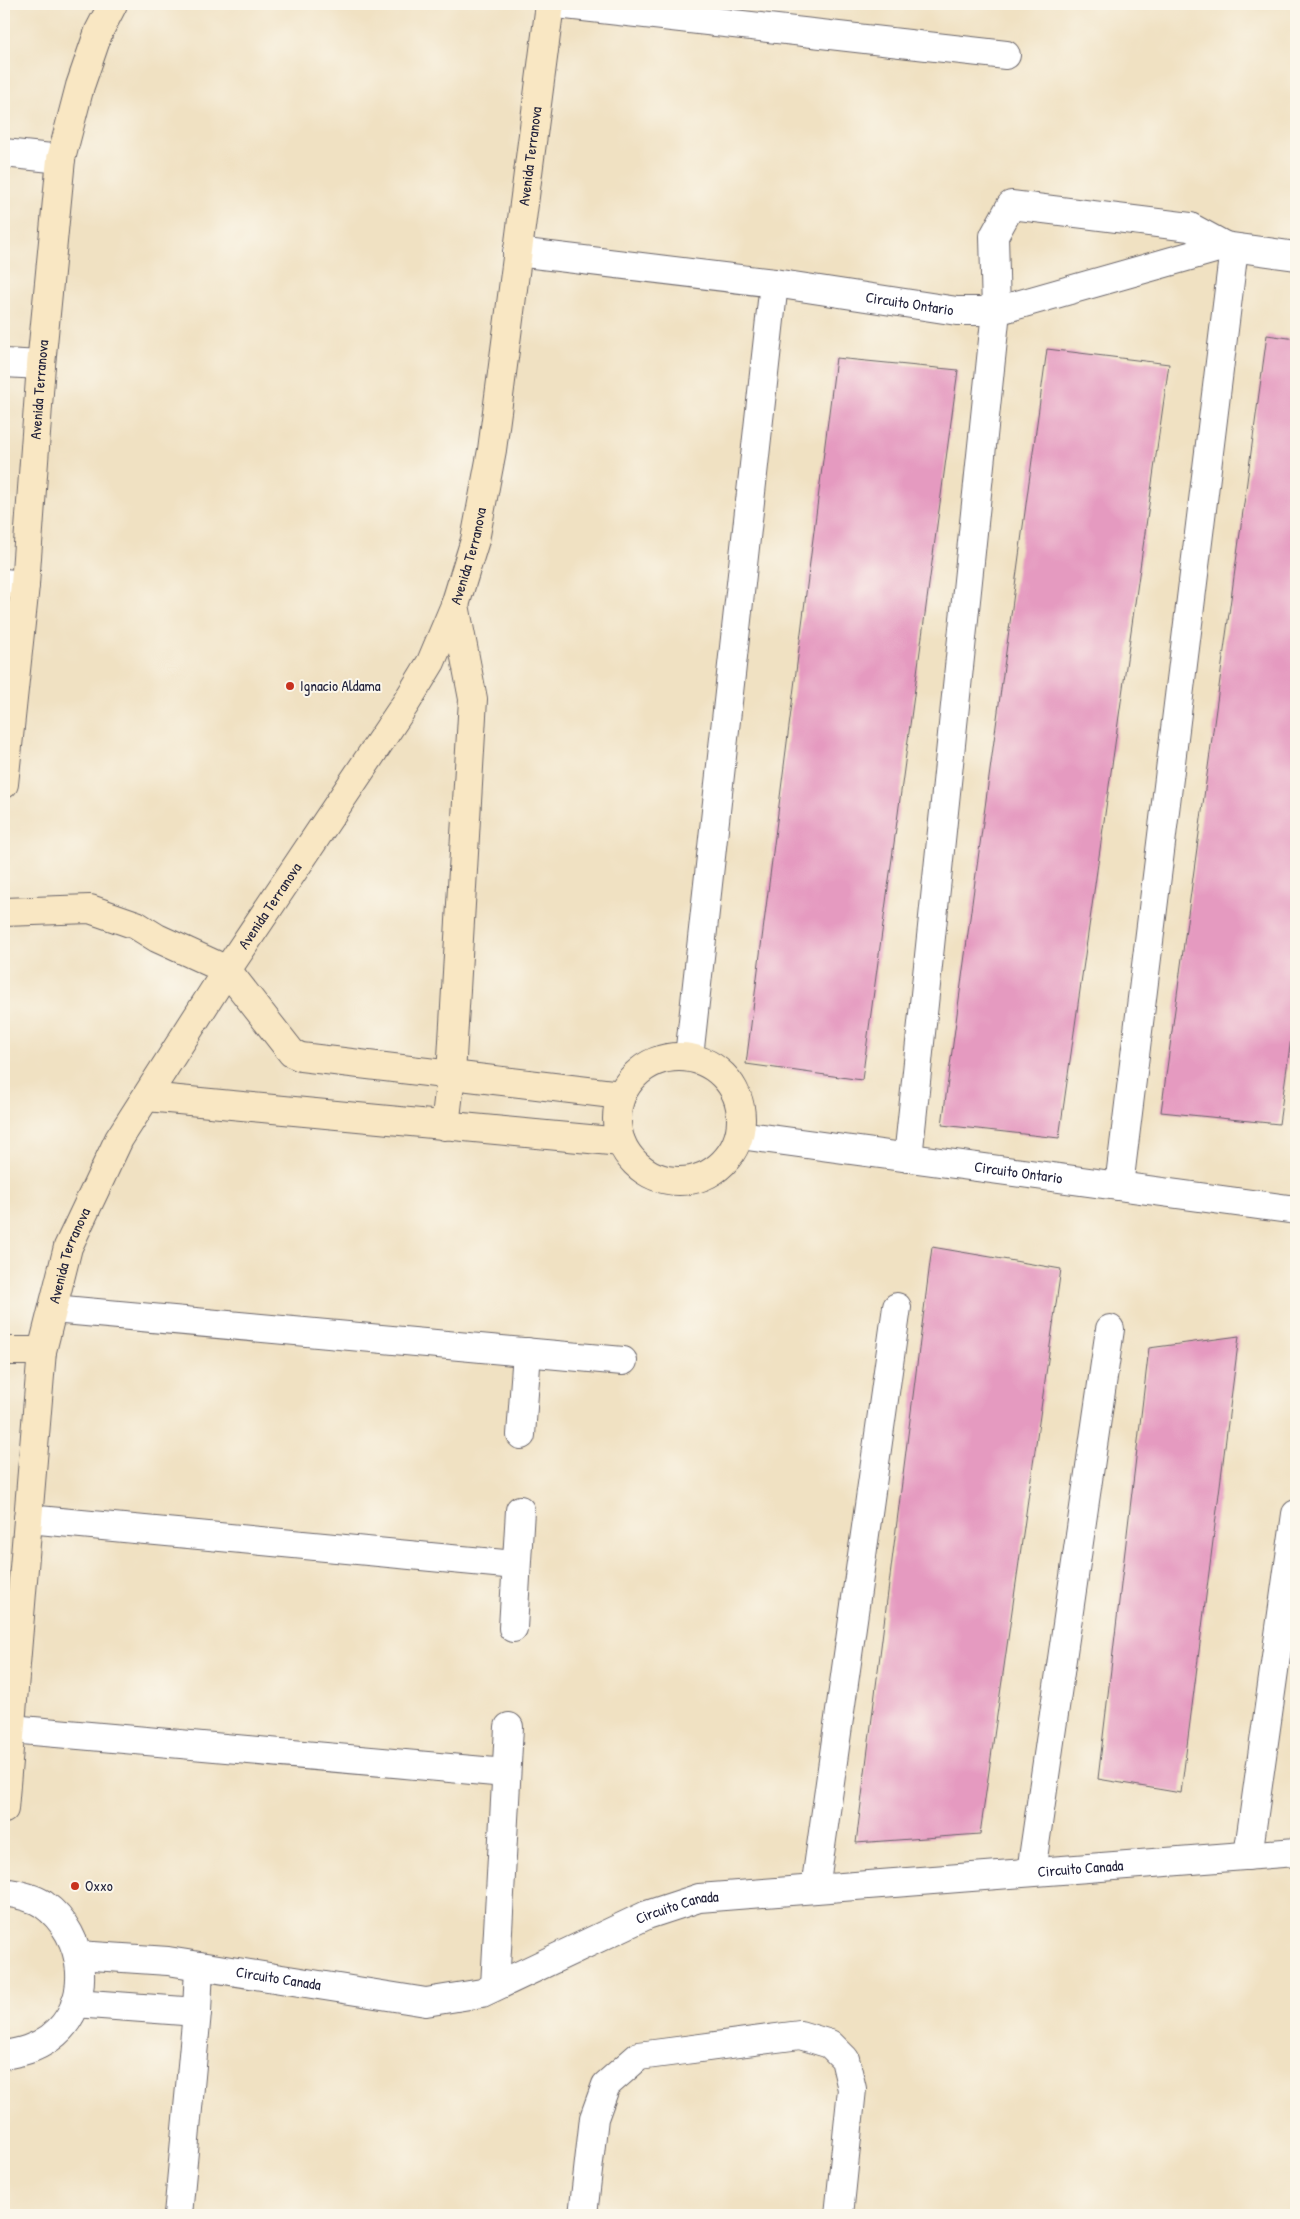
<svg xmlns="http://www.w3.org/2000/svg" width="1300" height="2219" viewBox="0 0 1300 2219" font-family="'Patrick Hand',sans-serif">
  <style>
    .building { fill: #e59ac0 }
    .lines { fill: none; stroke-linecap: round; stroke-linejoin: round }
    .street-casing { stroke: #6a656a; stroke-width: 30 }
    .secondary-casing { stroke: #6a656a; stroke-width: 30 }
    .street { stroke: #fff; stroke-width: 28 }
    .secondary { stroke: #f9e7c3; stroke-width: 28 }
    .poi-dot { fill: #c8321e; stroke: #fbf7ec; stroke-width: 2 }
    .labels { text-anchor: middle; stroke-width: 4; stroke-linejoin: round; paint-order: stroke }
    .street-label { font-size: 15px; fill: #22223b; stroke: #fbf7ec }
    .poi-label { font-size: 15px; fill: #22223b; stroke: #fbf7ec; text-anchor: start }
  </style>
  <rect width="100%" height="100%" fill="#fbf7ec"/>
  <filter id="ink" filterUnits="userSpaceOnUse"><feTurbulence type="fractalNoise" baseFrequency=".02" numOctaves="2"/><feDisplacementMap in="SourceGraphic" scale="10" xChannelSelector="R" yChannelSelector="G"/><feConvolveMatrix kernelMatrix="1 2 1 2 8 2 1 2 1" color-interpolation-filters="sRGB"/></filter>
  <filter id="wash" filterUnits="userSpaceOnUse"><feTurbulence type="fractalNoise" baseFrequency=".0096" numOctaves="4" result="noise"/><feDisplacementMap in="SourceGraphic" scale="20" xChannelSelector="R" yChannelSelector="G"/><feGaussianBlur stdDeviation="1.12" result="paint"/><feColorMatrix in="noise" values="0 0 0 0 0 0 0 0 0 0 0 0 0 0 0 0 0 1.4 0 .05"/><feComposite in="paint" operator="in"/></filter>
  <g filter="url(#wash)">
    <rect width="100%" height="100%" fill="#f0e1c2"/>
    <g id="blocks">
      <!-- building -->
      <g class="building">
        <path d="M1267,335l29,4v664l-17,121 -118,-12z"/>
        <path d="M1047,349l122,15 -110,774 -117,-13z"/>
        <path d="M836,358l122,12 -96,710 -116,-16z"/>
        <path d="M932,1247l129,22 -81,565 -124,9z"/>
        <path d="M1239,1336l-58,457 -83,-14 51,-431z"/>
      </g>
    </g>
  </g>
  <g filter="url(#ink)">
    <use href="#blocks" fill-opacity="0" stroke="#6a656a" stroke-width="1"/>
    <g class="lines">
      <defs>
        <g id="street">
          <path d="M557,4l449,51"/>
          <path d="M4,153l57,6"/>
          <path id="s1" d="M517,252l257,31 183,28h39l229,-65 71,10"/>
          <path d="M4,363l37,2"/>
          <path d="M4,583l21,2"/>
          <path d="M689,1057l85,-774"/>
          <path id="s2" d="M740,1135l556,75"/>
          <path d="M908,1158l88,-847 -2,-75 17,-31 179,22 35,19"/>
          <path d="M1119,1186l115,-938"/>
          <path d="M53,1309l570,52"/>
          <path d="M521,1435l6,-83"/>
          <path d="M28,1519l488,46"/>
          <path d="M513,1628l7,-118"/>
          <path d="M11,1729l495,44"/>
          <path d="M1248,1856l48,-342"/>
          <path d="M1031,1872l79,-543"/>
          <path d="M815,1889l82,-582"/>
          <path d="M4,1892c13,2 28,5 39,12 44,31 52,101 7,134 -15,11 -29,14 -46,17"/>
          <path id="s3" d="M78,1955l90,6 258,41 56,-9 165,-78 52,-17 597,-46"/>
          <path d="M495,1986l14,-259"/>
          <path d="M75,2003l122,9"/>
          <path d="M178,2215l19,-203 2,-46"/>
          <path d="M583,2215l11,-97 12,-33 33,-29 161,-21 30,9 15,15 7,30 -13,126"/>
        </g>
        <g id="secondary">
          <path id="s4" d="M4,784l21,-199 16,-220 20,-206 19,-73 19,-55 14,-27"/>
          <path d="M4,912l86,-3 46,16 21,13 70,32 65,83 9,4 320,38"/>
          <circle cx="679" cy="1119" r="62"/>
          <path d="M147,1097l474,45"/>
          <path d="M445,1126l6,-51 22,-376 -18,-94"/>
          <path d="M4,1351h38"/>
          <path id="s5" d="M4,1809l38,-458 26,-104 51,-108 108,-169 179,-267 25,-41 24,-57 20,-65 17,-90 58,-446"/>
        </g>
      </defs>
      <!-- street casing -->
      <use href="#street" class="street-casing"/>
      <!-- secondary casing -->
      <use href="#secondary" class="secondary-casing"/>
      <!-- street -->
      <use href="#street" class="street"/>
      <!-- secondary -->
      <use href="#secondary" class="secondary"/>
    </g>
  </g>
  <!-- markers -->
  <g class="poi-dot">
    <circle cx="290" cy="686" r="5"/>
    <circle cx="75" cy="1886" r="5"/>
  </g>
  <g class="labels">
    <!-- street labels -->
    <g class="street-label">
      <text dy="5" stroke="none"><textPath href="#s5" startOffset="1774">Avenida Terranova</textPath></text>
      <text dy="5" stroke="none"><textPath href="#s1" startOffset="396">Circuito Ontario</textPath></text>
      <text dy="5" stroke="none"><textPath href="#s4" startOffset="396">Avenida Terranova</textPath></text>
      <text dy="5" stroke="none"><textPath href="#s5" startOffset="1369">Avenida Terranova</textPath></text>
      <text dy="5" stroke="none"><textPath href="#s5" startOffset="964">Avenida Terranova</textPath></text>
      <text dy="5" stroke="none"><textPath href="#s2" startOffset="281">Circuito Ontario</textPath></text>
      <text dy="5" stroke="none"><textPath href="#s5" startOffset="559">Avenida Terranova</textPath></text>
      <text dy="5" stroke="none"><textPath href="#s3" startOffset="1028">Circuito Canada</textPath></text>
      <text dy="5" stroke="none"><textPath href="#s3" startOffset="622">Circuito Canada</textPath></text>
      <text dy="5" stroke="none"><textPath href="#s3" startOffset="202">Circuito Canada</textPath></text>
    </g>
    <!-- poi labels -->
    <g class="poi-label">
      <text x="300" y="691">Ignacio Aldama</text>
      <text x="85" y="1891">Oxxo</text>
    </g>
  </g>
  <!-- margin -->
  <rect width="1300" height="2219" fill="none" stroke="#fbf7ec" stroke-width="20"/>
</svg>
